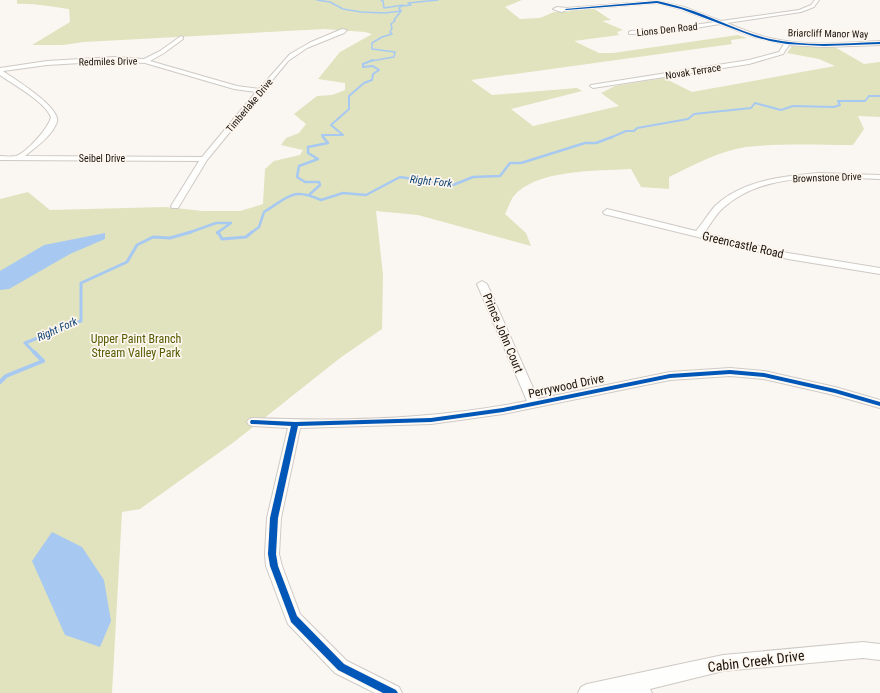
<svg xmlns="http://www.w3.org/2000/svg" width="880" height="693" viewBox="0 0 880 693" font-family="'Roboto Condensed',sans-serif">
  <style>
    .green { fill: #e0e3bd }
    .water { fill: #a7c9f1 }
    .lines { fill: none; stroke-linecap: round; stroke-linejoin: round }
    .stream-far4 { stroke: #a7c9f1; stroke-width: 1.5 }
    .stream-far3 { stroke: #a7c9f1; stroke-width: 2 }
    .stream-far2 { stroke: #a7c9f1; stroke-width: 2.5 }
    .stream-far1 { stroke: #a7c9f1; stroke-width: 3 }
    .stream { stroke: #a7c9f1; stroke-width: 4 }
    .street-casing { stroke: #cfc9c4; stroke-width: 2 }
    .street { fill: #fefefd; fill-rule: evenodd }
    .cycleway-casing { stroke: #fdf6ee; stroke-width: 2 }
    .cycleway { fill: #0057b8; fill-rule: evenodd }
    .labels { text-anchor: middle; stroke-width: 3.5; stroke-linejoin: round; paint-order: stroke }
    .far-street-label { font-size: 10px; fill: #18120b; stroke: #fdf6ee }
    .far-water-label { font-size: 11px; font-style: italic; fill: #0c4276; stroke: #fdf6ee }
    .street-label { font-size: 12px; fill: #18120b; stroke: #fdf6ee }
    .park-label { font-size: 12px; fill: #545c00; stroke: #fdf6ee }
    .near-street-label { font-size: 14px; fill: #18120b; stroke: #fdf6ee }
  </style>
  <rect width="100%" height="100%" fill="#faf6f2"/>
  <!-- green -->
  <path class="green" d="M17,0h505l-17,7 15,12 20,-1 14,-6h13l10,-3 16,-1 18,12 -9,1 21,9 -6,2 2,3 -45,6 25,12h14l125,-18 9,3 -16,2 1,4 -261,36 21,15 85,-7 5,3 -71,18 22,17 86,-20 -18,-13 14,-7 49,-8 28,14 143,-26 -16,-7 -32,-6 5,-7h41l31,18 16,-2v55l-22,-1 6,13 -11,16c-34,0 -72,-2 -107,2 -27,4 -52,18 -77,30v12l-28,-2 -10,-18c-34,2 -96,0 -118,28 -3,5 -5,11 -8,17l21,19 5,13 -113,-31 -42,-4 7,64 -1,54 -42,29 -106,84 -94,67 -18,3 -10,181h-112v-494l28,-7 22,18 115,-3 38,4h37l23,-7 2,-35 9,-8 26,-6 3,-5 -22,-5 5,-7 13,-5 7,-9 -12,-10 23,-18 15,-1 13,-5v-7l-27,-4 22,-27 32,-18 -7,-2 -41,-3 -240,13 -21,3h-31l38,-23 -1,-13c-17,-2 -35,-6 -52,-5z"/>
  <!-- water -->
  <g class="water">
    <path d="M105,233v6l-35,15 -61,35 -9,1v-19l44,-26z"/>
    <path d="M52,532l30,15 22,33 7,41 -11,26 -35,-12 -33,-74z"/>
  </g>
  <g class="lines">
    <!-- stream-far4 -->
    <g class="stream-far4">
      <path d="M317,0l13,2 13,7 18,3 24,1 16,-2"/>
      <path d="M381,0l2,1 1,7 19,-3"/>
      <path d="M371,61l23,-4 1,-5 -23,-3v-6l10,-6 10,-3 -2,-2 2,-4 -1,-4 4,-3 -1,-1 7,-9 -2,-3 3,-2 9,-1 -3,-2 30,-3"/>
    </g>
    <!-- stream-far3 -->
    <g class="stream-far3">
      <path d="M324,138l-2,-3h21l-12,-10 18,-16v-13l15,-13 8,-3 1,-6 6,-4 -6,-4 -10,1v-3l10,-4"/>
      <path d="M610,138l16,-7h8l3,-3 51,-9 6,-5 57,-6 4,-5 26,7 12,-4 41,1 6,-2 -2,-4h27l4,-5h11"/>
    </g>
    <!-- stream-far2 -->
    <g class="stream-far2">
      <path d="M310,194l10,-9 -1,-3h-14l-8,-5 2,-11 19,-7 -10,-6v-6l20,-4 -5,-6"/>
      <path d="M188,233l28,-10h15l-14,10"/>
      <path d="M251,233l8,-6 5,-15c25,-15 28,-25 57,-12l22,-7 23,2 34,-18 53,8 20,-8 27,-1 10,-13h11l64,-20h11l16,-6"/>
    </g>
    <!-- stream-far1 -->
    <g class="stream-far1">
      <path d="M218,232l4,7 24,-2 6,-5"/>
      <path d="M35,353l-10,-10 56,-22v-38l46,-21 10,-17 16,-8 17,1 21,-6"/>
    </g>
    <!-- stream -->
    <path class="stream" d="M0,382l6,-6 37,-15 -9,-9"/>
    <defs>
      <g id="street">
        <path d="M815,0h4l-5,7 -13,5 -74,11c14,6 28,12 43,15 36,9 74,5 110,3v4l-56,2 -35,-2 -6,9 -34,10 -156,24 -3,-2 1,-1 158,-25 30,-8 5,-8 -30,-7 -34,-13 -55,9 -36,1v-2l2,-1 34,-2 50,-7 -35,-13 -23,-6 -89,7 -7,2 -8,-3 4,-2 10,1 90,-7 27,6 37,14 78,-11 12,-5z"/>
        <path d="M342,29l5,1 -3,3 -37,15 -19,13 -81,99 -29,48h-6l-1,-2 28,-45 -199,-1v-4c5,0 11,1 16,0 10,-3 33,-28 35,-39 -7,-16 -37,-32 -51,-42v-7l47,-7 67,-4 30,2 16,-8 21,-15 2,1v2l-19,14 -14,8 87,25 22,3 31,-35 21,-12zM114,61l31,2 89,26 22,3 -54,65 -177,-1c11,-9 27,-20 32,-34 4,-15 -43,-43 -54,-51l44,-6z"/>
        <path d="M819,173l61,2v4c-51,-2 -116,-8 -157,29 -8,7 -13,17 -19,25l84,20 92,15v6l-92,-15 -184,-45 -1,-2 4,-3 89,22c7,-8 12,-17 19,-25 27,-26 69,-30 104,-33z"/>
        <path d="M482,281l5,3 51,115 132,-27 60,-4 34,3 71,16 45,13v8l-46,-13 -70,-16 -34,-3 -60,4 -167,34 -72,10 -131,4 -19,90 -2,36 3,12 18,48 47,47 52,26 3,6h-27l-40,-20 -47,-49 -2,-5 -20,-53 -1,-12 2,-36 21,-90 -35,-2 -4,-1 -2,-3 2,-3 4,-1c91,4 184,1 274,-17l-50,-117z"/>
        <path d="M863,642l17,2v16l-17,-2 -140,13 -73,18 2,4h-74l3,-6 6,-3 136,-29z"/>
      </g>
    </defs>
    <!-- street casing -->
    <use href="#street" class="street-casing"/>
    <!-- street -->
    <use href="#street" class="street"/>
    <defs>
      <g id="cycleway">
        <path d="M657,1c9,2 18,4 27,7 29,9 56,24 86,31 36,8 74,4 110,3v2l-56,2 -37,-2 -17,-3 -15,-4 -74,-28 -24,-6 -91,7 -1,-1z"/>
        <path d="M730,370l34,3 71,16 45,13v4l-45,-13 -71,-16 -34,-3 -60,4 -167,34 -72,10 -133,4 -20,92 -2,36 2,12 19,50 47,48 52,26 2,3h-15l-45,-23 -47,-48 -1,-3 -20,-53 -2,-12 2,-36 21,-92 -38,-2h-2l-1,-2 1,-2h2l42,2 136,-4 72,-10 167,-34z"/>
      </g>
    </defs>
    <!-- cycleway casing -->
    <use href="#cycleway" class="cycleway-casing"/>
    <!-- cycleway -->
    <use href="#cycleway" class="cycleway"/>
  </g>
  <g class="labels">
    <!-- far-street labels -->
    <g class="far-street-label">
      <text transform="translate(667 29) rotate(-6)" y="4">Lions Den Road</text>
      <text transform="translate(828 33) rotate(1)" y="4">Briarcliff Manor Way</text>
      <text transform="translate(108 61) rotate(-1)" y="4">Redmiles Drive</text>
      <text transform="translate(693 71) rotate(-9)" y="4">Novak Terrace</text>
      <text transform="translate(249 105) rotate(-50)" y="4">Timberlake Drive</text>
      <text x="102" y="162">Seibel Drive</text>
      <text transform="translate(827 177) rotate(-2)" y="4">Brownstone Drive</text>
    </g>
    <!-- far-water labels -->
    <g class="far-water-label">
      <text transform="translate(431 181) rotate(6)" y="4">Right Fork</text>
      <text transform="translate(57 329) rotate(-24)" y="4">Right Fork</text>
    </g>
    <!-- street labels -->
    <g class="street-label">
      <text transform="translate(743 245) rotate(13)" y="4">Greencastle Road</text>
      <text transform="translate(503 333) rotate(67)" y="4">Prince John Court</text>
      <text transform="translate(566 386) rotate(-12)" y="4">Perrywood Drive</text>
    </g>
    <!-- park labels -->
    <g class="park-label">
      <text x="136" y="343">Upper Paint Branch<tspan x="136" dy="14">Stream Valley Park</tspan></text>
    </g>
    <!-- near-street labels -->
    <g class="near-street-label">
      <text transform="translate(756 661) rotate(-7)" y="5">Cabin Creek Drive</text>
    </g>
  </g>
</svg>
